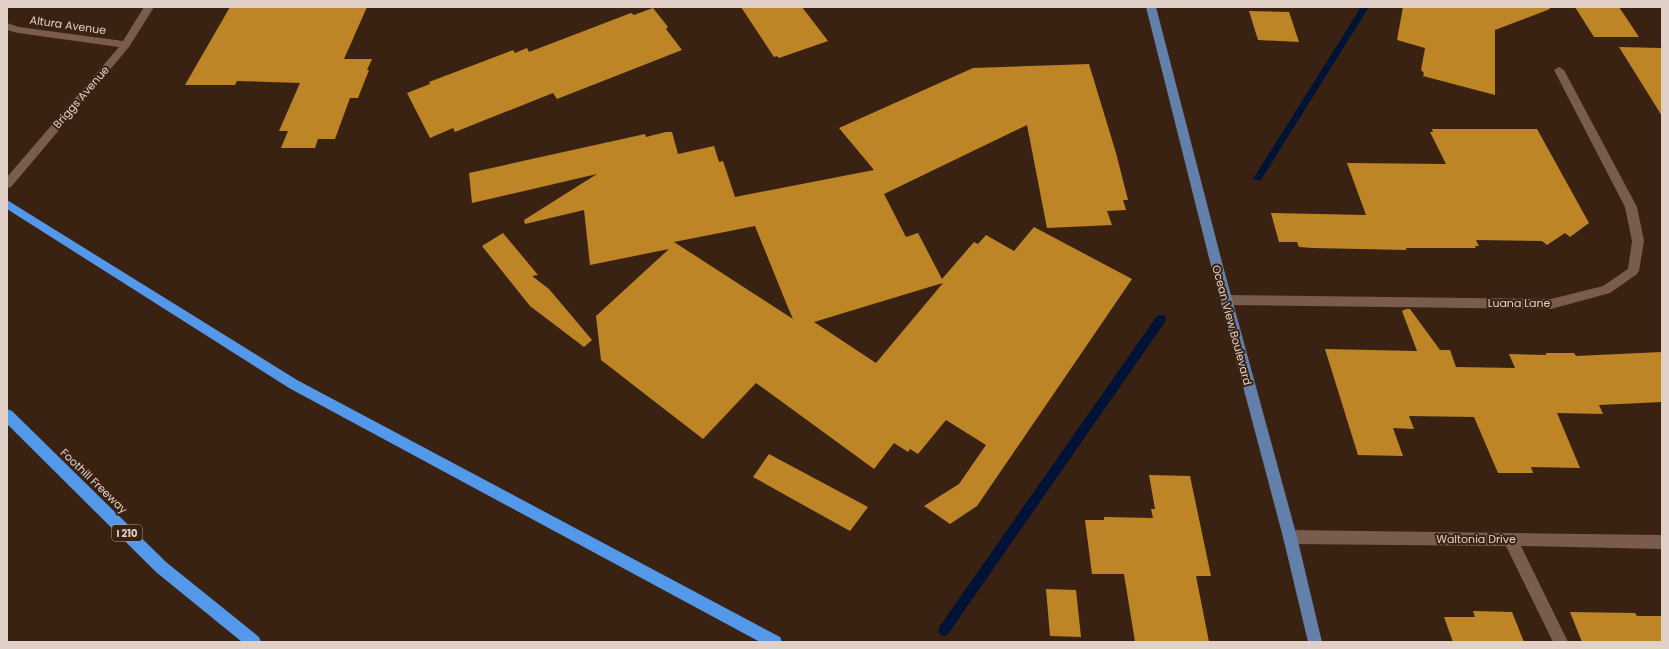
<svg xmlns="http://www.w3.org/2000/svg" width="1669" height="649" viewBox="0 0 1669 649" font-family="Poppins,sans-serif">
  <style>
    .lines { fill: none; stroke-linecap: round; stroke-linejoin: round }
    .stream { fill: #001336; fill-rule: evenodd }
    .building { fill: #be8527; fill-rule: evenodd }
    .minor { fill: #795c4c; fill-rule: evenodd }
    .major { fill: #6280aa; fill-rule: evenodd }
    .highway { fill: #5398e9; fill-rule: evenodd }
    .labels { text-anchor: middle; stroke-width: 4; stroke-linejoin: round; paint-order: stroke }
    .shield { fill: #3a2213; stroke: #af9c91; stroke-width: 1 }
    .shield-label { font-size: 10px; font-weight: bold; fill: #e1d0c7 }
    .street-label { font-size: 11px; fill: #e1d0c7; stroke: #3a2213 }
  </style>
  <rect width="100%" height="100%" fill="#3a2213"/>
  <g class="lines">
    <!-- stream -->
    <g class="stream">
      <path d="M1361,7h8l-108,173h-6l-2,-2 2,-2z"/>
      <path d="M1161,315l4,1 1,3 -1,3 -217,312 -4,2 -4,-2 -2,-4 2,-4 217,-310z"/>
    </g>
  </g>
  <!-- building -->
  <g class="building">
    <path d="M230,7h137l-23,52h28l-5,11h2l-11,28h-8l-15,41h-17l-3,9h-34l7,-17h-9l21,-48 -63,-2 -2,4h-50z"/>
    <path d="M741,7h61l26,34 -49,17 -2,-2 -3,1z"/>
    <path d="M1403,7h146l1,2 -55,21v65l-72,-19 1,-3 -3,-3 4,-22 -28,-8z"/>
    <path d="M1575,7h44l20,30h-45z"/>
    <path d="M653,8l15,19 -2,2 16,21 -125,49 -4,-6 -98,39 -2,-4 -23,10 -23,-45 23,-9 -1,-2 84,-32 2,3 12,-5 2,4 102,-39 3,2z"/>
    <path d="M1249,11l40,1 10,30 -41,-2z"/>
    <path d="M1619,47l43,1v68z"/>
    <path d="M1089,64l27,89 12,47h-5l3,10 -19,1 5,14 -65,3 -20,-103 -143,69 22,43 12,-4 24,46 32,-37 4,2 8,-9 28,16 20,-24 98,52 -155,227 -27,18 -26,-18 35,-22 27,-39 -40,-25 -28,34 -8,-5 -2,3 -14,-9 -20,26 -118,-86 -53,56 -102,-79 -5,-44 73,-67 -79,16 -6,-55 -59,14 -1,-4 73,-46 -125,29 -3,-30 176,-39 1,3 20,-5h6l6,22 36,-8 5,16 4,-1 12,36 139,-27 -35,-42 134,-60zM755,226l32,79 6,14 -119,-77zM943,283l-67,80 -62,-41 122,-37z"/>
    <path d="M1432,129h105l52,94 -19,14 -5,-4 -18,12 -5,-4 -66,-1 3,6h-4l1,2h-70v2l-93,-2 -14,-1 -2,-5h-18l-8,-29 95,2 -19,-52 99,1 -16,-32h3z"/>
    <path d="M503,233l35,42 -6,1 17,13 43,51 -8,7 -54,-41 -48,-60z"/>
    <path d="M1406,309h4l30,41h10l6,17 59,1 -6,-14 37,1v-2h28l2,3 86,-4v50l-63,3 4,9 -46,-1 23,55 -49,-1 2,6h-35l-24,-56 -65,-1 5,13 -21,-1 10,28 -45,-1 -33,-106 92,2 -15,-40z"/>
    <path d="M769,454l99,53 -18,24 -97,-54z"/>
    <path d="M1149,475l41,1 21,100h-15l13,66h-74l-11,-68h-32l-7,-54h19v-3l49,1 -2,-9h4z"/>
    <path d="M1046,589l30,1 5,47 -31,-1z"/>
    <path d="M1473,611l39,1 12,30h-71l-9,-25h31z"/>
    <path d="M1570,612l65,1 2,3h25v26h-80z"/>
  </g>
  <g class="lines">
    <!-- minor -->
    <g class="minor">
      <path d="M144,7h10l-25,40 -118,140 -4,1v-11l112,-130 -101,-14 -11,-3v-7l12,4 104,14z"/>
      <path d="M1559,67l5,3 73,137 7,34 -5,30 -2,3 -27,19 -59,16 -325,-4 -4,-2 -2,-3 2,-3 4,-2 325,4 52,-13 25,-17 4,-28 -7,-34 -71,-137z"/>
      <path d="M1290,530l372,5v14l-141,-3 47,96h-15l-47,-96 -216,-2 -5,-2 -2,-5 2,-5z"/>
    </g>
    <!-- major -->
    <path class="major" d="M1146,7h10l67,259 74,271 25,105h-14l-25,-105 -72,-271z"/>
    <!-- highway -->
    <g class="highway">
      <path d="M7,200l290,180 483,257 2,5h-22l-471,-254 -282,-179z"/>
      <path d="M7,409l5,2 154,151 93,75 2,5h-19l-86,-70 -149,-148z"/>
    </g>
  </g>
  <g class="labels">
    <!-- shield labels -->
    <rect class="shield" x="112" y="525" width="30" height="16" rx="3"/>
    <g class="shield-label">
      <text x="127" y="537">I 210</text>
    </g>
    <!-- street labels -->
    <g class="street-label">
      <text transform="translate(68 25) rotate(8)" y="4">Altura Avenue</text>
      <text transform="translate(81 97) rotate(-49)" y="4">Briggs Avenue</text>
      <text x="1519" y="307">Luana Lane</text>
      <text transform="translate(1232 325) rotate(75)" y="4">Ocean View Boulevard</text>
      <text transform="translate(94 481) rotate(44)" y="4">Foothill Freeway</text>
      <text x="1476" y="543">Waltonia Drive</text>
    </g>
  </g>
  <!-- border -->
  <rect width="1669" height="649" fill="none" stroke="#e1d0c7" stroke-width="16"/>
</svg>
